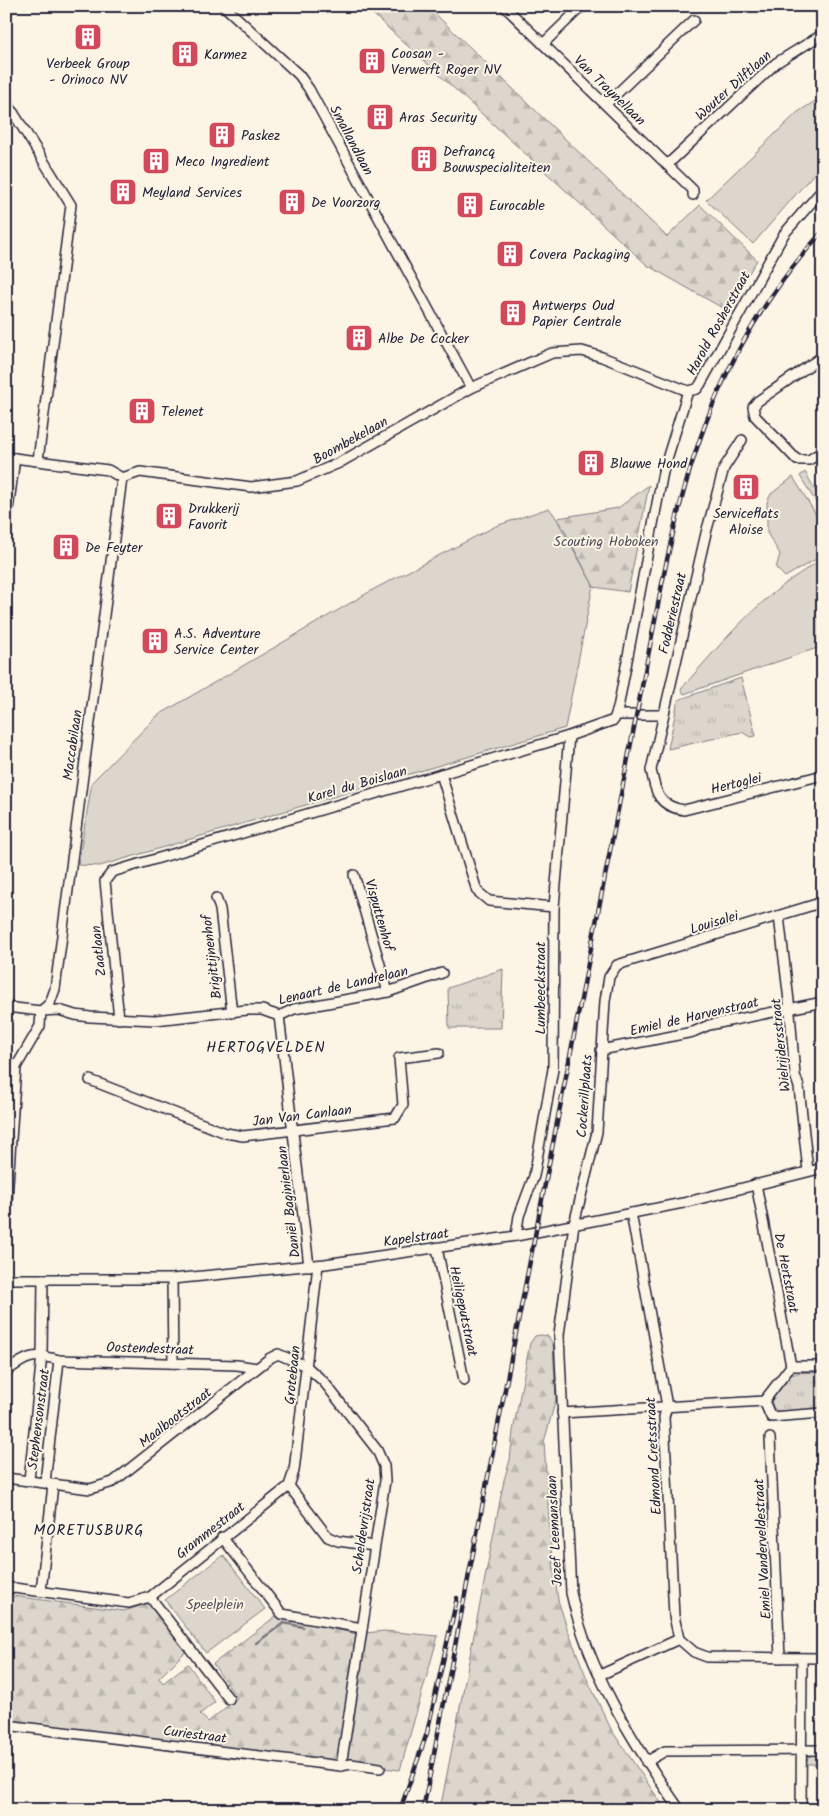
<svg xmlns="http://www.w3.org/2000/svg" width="829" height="1816" viewBox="0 0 829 1816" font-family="Kalam,sans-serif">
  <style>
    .grass { fill: url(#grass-tufts); stroke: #7f7c84 }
    .forest { fill: url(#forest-firs); stroke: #7f7c84 }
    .green { fill: #dcd6cc; stroke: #7f7c84 }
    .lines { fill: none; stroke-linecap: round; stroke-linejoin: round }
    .stream { stroke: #78757e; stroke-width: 2.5 }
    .minor-casing { stroke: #22223b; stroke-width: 12 }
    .minor { stroke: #fcf5e5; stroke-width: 9 }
    .rail-casing { stroke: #22223b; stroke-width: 4.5 }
    .rail { stroke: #fcf5e5; stroke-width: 2.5; stroke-dasharray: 8; stroke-linecap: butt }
    .labels { text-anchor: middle; stroke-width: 4; stroke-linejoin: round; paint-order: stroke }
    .poi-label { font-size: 14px; fill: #22223b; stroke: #fcf5e5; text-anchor: start }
    .street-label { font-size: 14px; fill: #22223b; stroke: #fcf5e5 }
    .park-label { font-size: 14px; fill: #504f5f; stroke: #fcf5e5 }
    .neighbourhood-label { font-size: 15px; letter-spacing: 1px; fill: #22223b; stroke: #fcf5e5 }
  </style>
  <defs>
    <pattern id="grass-tufts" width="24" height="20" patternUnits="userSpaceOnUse" patternTransform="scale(1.25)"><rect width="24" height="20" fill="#dcd6cc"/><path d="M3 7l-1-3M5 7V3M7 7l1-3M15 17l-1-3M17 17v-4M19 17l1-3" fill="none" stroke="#bcb7b0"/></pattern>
    <pattern id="forest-firs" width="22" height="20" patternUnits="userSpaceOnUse" patternTransform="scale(1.25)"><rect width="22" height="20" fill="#dcd6cc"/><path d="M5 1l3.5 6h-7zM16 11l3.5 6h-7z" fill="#bcb7b0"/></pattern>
  </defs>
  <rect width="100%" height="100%" fill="#fcf5e5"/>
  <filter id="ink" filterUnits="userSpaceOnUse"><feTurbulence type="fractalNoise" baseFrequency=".02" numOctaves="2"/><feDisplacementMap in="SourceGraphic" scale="10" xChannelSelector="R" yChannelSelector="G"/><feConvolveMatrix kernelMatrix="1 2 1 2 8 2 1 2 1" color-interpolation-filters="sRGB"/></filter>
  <g filter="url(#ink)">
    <!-- grass -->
    <g class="grass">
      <path d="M805,472l12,21 6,-3v24l-23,-38z"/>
      <path d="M741,678l15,58 -6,1 -8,-5 -74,17 10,-49z"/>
      <path d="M503,969l-2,59h-52l-1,-40z"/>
      <path d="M823,1372v38l-42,2c-8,-2 -9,-6 -10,-14 19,-28 18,-25 52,-26z"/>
    </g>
    <!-- forest -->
    <g class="forest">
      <path d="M364,6h63l240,231 33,-32 57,55 -31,50 -79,-45z"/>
      <path d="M649,485l-21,107 -34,-5 -36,-69 60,-10z"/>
      <path d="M541,1335l7,1 5,8 3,55 -12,43 7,106 7,52 10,31 20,50 24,50 54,79h-226l64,-330 6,-20 3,-29 17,-88 5,-7z"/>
      <path d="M6,1595l118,16 25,-8 37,48 -27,27 4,5 25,-19 27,38 -15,12 8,8 29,-24 -24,-34 63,-48 81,18 27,-3 54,5 -38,134 -394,-48z"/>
    </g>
    <!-- green -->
    <g class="green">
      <path d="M823,96v67l-70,81 -47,-44 92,-88z"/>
      <path d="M793,477l30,49v29l-38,22 -9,-9 4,-14 -13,-21v-31l4,-8z"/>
      <path d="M549,508l6,8 38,69 -28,143 -465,138 -22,-1 14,-83 65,-66 219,-128 120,-62z"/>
      <path d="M823,559v87l-139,48 -3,-5c46,-52 80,-95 142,-130z"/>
      <path d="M223,1555l42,54 -59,44 -41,-53z"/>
      <path d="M813,1755h10v44h-3v-35h-14l2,-7z"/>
    </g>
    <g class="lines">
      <!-- stream -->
      <path class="stream" d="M256,1643l28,-20 19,4"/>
      <defs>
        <g id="minor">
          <path d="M224,6l75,69 10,14 162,299"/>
          <path d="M504,6l189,184v5"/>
          <path d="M543,44l39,-38"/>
          <path d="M6,101l65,104 -33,255"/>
          <path d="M606,104l88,-84"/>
          <path d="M667,165l109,-102 47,-29"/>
          <path d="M823,356l-65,45 -5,6 2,9 42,44h12l14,-9"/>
          <path d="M688,391l9,-2 3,-4 84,-151 39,-45"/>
          <path d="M742,440l-18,28 -18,65 -55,237c5,23 7,36 33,40l139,-35"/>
          <path d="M6,457l102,13 14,8"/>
          <path d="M122,478l18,-6 111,15 46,-6 42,-18 132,-75 81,-35 30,-2 20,6 86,34"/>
          <path d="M6,525l9,-67"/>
          <path d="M616,715h46"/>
          <path d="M441,774l36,117 12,10 65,6"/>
          <path d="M354,875l34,117"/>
          <path d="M216,898l4,11 12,104"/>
          <path d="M779,916l10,85 6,74 4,12 9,84"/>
          <path d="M6,1007l35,4 18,-1 16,5 15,2 65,3 92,-10h15l17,6 15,-7 94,-17 54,-19"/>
          <path d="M41,1011l9,-8 5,-14 67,-511"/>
          <path d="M279,1016l30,250"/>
          <path d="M119,1019l-14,-138 7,-9 457,-136 45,-16 4,-12 45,-236 25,-81"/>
          <path d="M601,1050l92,-18 16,-7 114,-23"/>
          <path d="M90,1080l136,53 17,3 152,-18 8,-13 -4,-47 40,-5"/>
          <path d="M756,1184l35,182"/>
          <path d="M6,1213l10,-146 24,-41 1,-15"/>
          <path d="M631,1213l36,193 -3,11 10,199 5,23"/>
          <path d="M516,1236l3,-20 15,-40 19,-107 1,-162 15,-171"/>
          <path d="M437,1248l27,132"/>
          <path d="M6,1279h166l153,-15 191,-28 167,-33 140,-35"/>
          <path d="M172,1279l1,84"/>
          <path d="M6,1372c20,-16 28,-19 53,-12l178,5 20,3"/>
          <path d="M764,1401l27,-35h32"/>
          <path d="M764,1401l7,16 52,-4"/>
          <path d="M562,1413l202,-12"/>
          <path d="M770,1438l10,220"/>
          <path d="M6,1478l84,11 23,-7 157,-124 8,-4 28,12 18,16 53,68 7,16 1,15 -44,285"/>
          <path d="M29,1480l13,-125 1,-76"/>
          <path d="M45,1482l14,-122"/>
          <path d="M289,1486l5,-15 24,-206"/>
          <path d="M289,1486l39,51 10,4 36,5"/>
          <path d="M222,1537l60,77 80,14"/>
          <path d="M6,1587l123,16 21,-6 139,-111"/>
          <path d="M41,1591l12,-106"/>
          <path d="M150,1597l79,102"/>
          <path d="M600,1675l79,-36 15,13 13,5 116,1"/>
          <path d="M6,1725l335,41 10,-2 29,4"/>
          <path d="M646,1762l19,-11 158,-1"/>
          <path d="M680,1810c-47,-67 -91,-137 -109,-217l-12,-258 15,-111 23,-92 8,-131 4,-24 8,-12 206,-63"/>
          <path d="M801,1810l1,-151"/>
        </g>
      </defs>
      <!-- minor casing -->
      <use href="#minor" class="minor-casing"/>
      <!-- minor -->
      <use href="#minor" class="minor"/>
      <defs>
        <g id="rail">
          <path d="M400,1810l27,-77 30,-135"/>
          <path d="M423,1810l239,-1226c27,-137 65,-247 161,-353"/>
        </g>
      </defs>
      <!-- rail casing -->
      <use href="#rail" class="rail-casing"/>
      <!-- rail -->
      <use href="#rail" class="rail"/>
    </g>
  </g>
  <!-- icons -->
  <defs>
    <symbol id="building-square" viewBox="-11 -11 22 22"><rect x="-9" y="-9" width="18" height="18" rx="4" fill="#d1495b" stroke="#fcf5e5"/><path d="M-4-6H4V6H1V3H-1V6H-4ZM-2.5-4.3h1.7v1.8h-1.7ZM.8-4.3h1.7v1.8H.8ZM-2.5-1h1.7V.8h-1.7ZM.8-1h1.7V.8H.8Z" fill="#fff"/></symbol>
  </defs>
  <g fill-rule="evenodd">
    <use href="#building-square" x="72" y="21" width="32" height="32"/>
    <use href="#building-square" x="169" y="38" width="32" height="32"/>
    <use href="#building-square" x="356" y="45" width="32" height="32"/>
    <use href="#building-square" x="364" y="101" width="32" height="32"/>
    <use href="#building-square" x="206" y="119" width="32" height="32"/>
    <use href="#building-square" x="408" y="143" width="32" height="32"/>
    <use href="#building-square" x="140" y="145" width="32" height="32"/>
    <use href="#building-square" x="107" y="176" width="32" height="32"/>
    <use href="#building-square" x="276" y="186" width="32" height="32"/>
    <use href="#building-square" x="454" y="189" width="32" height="32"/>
    <use href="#building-square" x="494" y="238" width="32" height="32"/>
    <use href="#building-square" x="497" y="297" width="32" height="32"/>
    <use href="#building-square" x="343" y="322" width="32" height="32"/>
    <use href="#building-square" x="126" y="395" width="32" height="32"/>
    <use href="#building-square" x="575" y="447" width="32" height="32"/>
    <use href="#building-square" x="730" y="471" width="32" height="32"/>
    <use href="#building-square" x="153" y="500" width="32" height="32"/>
    <use href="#building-square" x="50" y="531" width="32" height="32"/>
    <use href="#building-square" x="139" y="625" width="32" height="32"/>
  </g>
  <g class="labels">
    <!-- poi labels -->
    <g class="poi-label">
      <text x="391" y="58">Coosan -<tspan x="391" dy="16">Verwerft Roger NV</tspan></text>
      <text x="204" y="59">Karmez</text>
      <text x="88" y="68" text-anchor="middle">Verbeek Group<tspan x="88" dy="16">- Orinoco NV</tspan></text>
      <text x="399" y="122">Aras Security</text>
      <text x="241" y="140">Paskez</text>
      <text x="443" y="156">Defrancq<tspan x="443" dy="16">Bouwspecialiteiten</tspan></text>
      <text x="175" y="166">Meco Ingredient</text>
      <text x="142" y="197">Meyland Services</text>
      <text x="311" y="207">De Voorzorg</text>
      <text x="489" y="210">Eurocable</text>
      <text x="529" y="259">Covera Packaging</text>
      <text x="532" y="310">Antwerps Oud<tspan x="532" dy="16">Papier Centrale</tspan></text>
      <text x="378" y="343">Albe De Cocker</text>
      <text x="161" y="416">Telenet</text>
      <text x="610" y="468">Blauwe Hond</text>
      <text x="188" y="513">Drukkerij<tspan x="188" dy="16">Favorit</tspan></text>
      <text x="746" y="518" text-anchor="middle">Serviceflats<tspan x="746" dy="16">Aloise</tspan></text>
      <text x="85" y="552">De Feyter</text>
      <text x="174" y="638">A.S. Adventure<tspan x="174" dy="16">Service Center</tspan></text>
    </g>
    <!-- street labels -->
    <g class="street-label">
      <text transform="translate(733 85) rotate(-42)" y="5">Wouter Dilftlaan</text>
      <text transform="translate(610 90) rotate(44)" y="5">Van Traynellaan</text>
      <text transform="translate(352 140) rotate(62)" y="5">Smallandlaan</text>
      <text transform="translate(718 323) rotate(-61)" y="5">Harold Rosherstraat</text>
      <text transform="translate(350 440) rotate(-29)" y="5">Boombekelaan</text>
      <text transform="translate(672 613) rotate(-77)" y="5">Fodderiestraat</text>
      <text transform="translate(72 745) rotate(-82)" y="5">Maccabilaan</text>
      <text transform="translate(736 783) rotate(-14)" y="5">Hertoglei</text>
      <text transform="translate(357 784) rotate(-16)" y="5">Karel du Boislaan</text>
      <text transform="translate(380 915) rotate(74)" y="5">Visputtenhof</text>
      <text transform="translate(714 922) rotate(-17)" y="5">Louisalei</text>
      <text transform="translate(98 951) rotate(-96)" y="5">Zaatlaan</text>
      <text transform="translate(211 957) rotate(-97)" y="5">Brigittijnenhof</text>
      <text transform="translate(343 985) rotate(-13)" y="5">Lenaart de Landrelaan</text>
      <text transform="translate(540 988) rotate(-90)" y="5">Lumbeeckstraat</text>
      <text transform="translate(694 1016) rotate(-13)" y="5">Emiel de Harvenstraat</text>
      <text transform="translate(780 1045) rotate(-96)" y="5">Wielrijdersstraat</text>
      <text transform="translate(584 1096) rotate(-86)" y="5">Cockerillplaats</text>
      <text transform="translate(302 1115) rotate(-7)" y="5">Jan Van Canlaan</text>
      <text transform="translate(288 1202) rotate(-97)" y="5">Daniël Baginierlaan</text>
      <text transform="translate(416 1237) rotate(-8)" y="5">Kapelstraat</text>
      <text transform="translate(787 1273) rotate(79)" y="5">De Hertstraat</text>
      <text transform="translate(464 1311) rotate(78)" y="5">Heiligeputstraat</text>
      <text transform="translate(150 1348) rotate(2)" y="5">Oostendestraat</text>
      <text transform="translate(292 1375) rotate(-84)" y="5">Grotebaan</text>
      <text transform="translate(175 1417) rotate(-38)" y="5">Maalbootstraat</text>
      <text transform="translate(38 1419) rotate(-83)" y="5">Stephensonstraat</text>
      <text transform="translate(653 1456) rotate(-93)" y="5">Edmond Cretsstraat</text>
      <text transform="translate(363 1526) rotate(-82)" y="5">Scheldevrijstraat</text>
      <text transform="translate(210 1530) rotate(-38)" y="5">Grammestraat</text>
      <text transform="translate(554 1531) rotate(-93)" y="5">Jozef Leemanslaan</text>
      <text transform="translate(762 1549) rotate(-93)" y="5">Emiel Vanderveldestraat</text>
      <text transform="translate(195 1734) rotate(7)" y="5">Curiestraat</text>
    </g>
    <!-- park labels -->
    <g class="park-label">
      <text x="606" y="546">Scouting Hoboken</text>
      <text x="215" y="1609">Speelplein</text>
    </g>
    <!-- neighbourhood labels -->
    <g class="neighbourhood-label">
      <text x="266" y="1052">HERTOGVELDEN</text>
      <text x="89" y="1535">MORETUSBURG</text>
    </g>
  </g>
  <!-- margin -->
  <rect width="829" height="1816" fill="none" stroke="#fcf5e5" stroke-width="25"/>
  <rect x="12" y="12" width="804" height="1791" fill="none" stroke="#22223b" stroke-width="2" filter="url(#ink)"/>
</svg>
